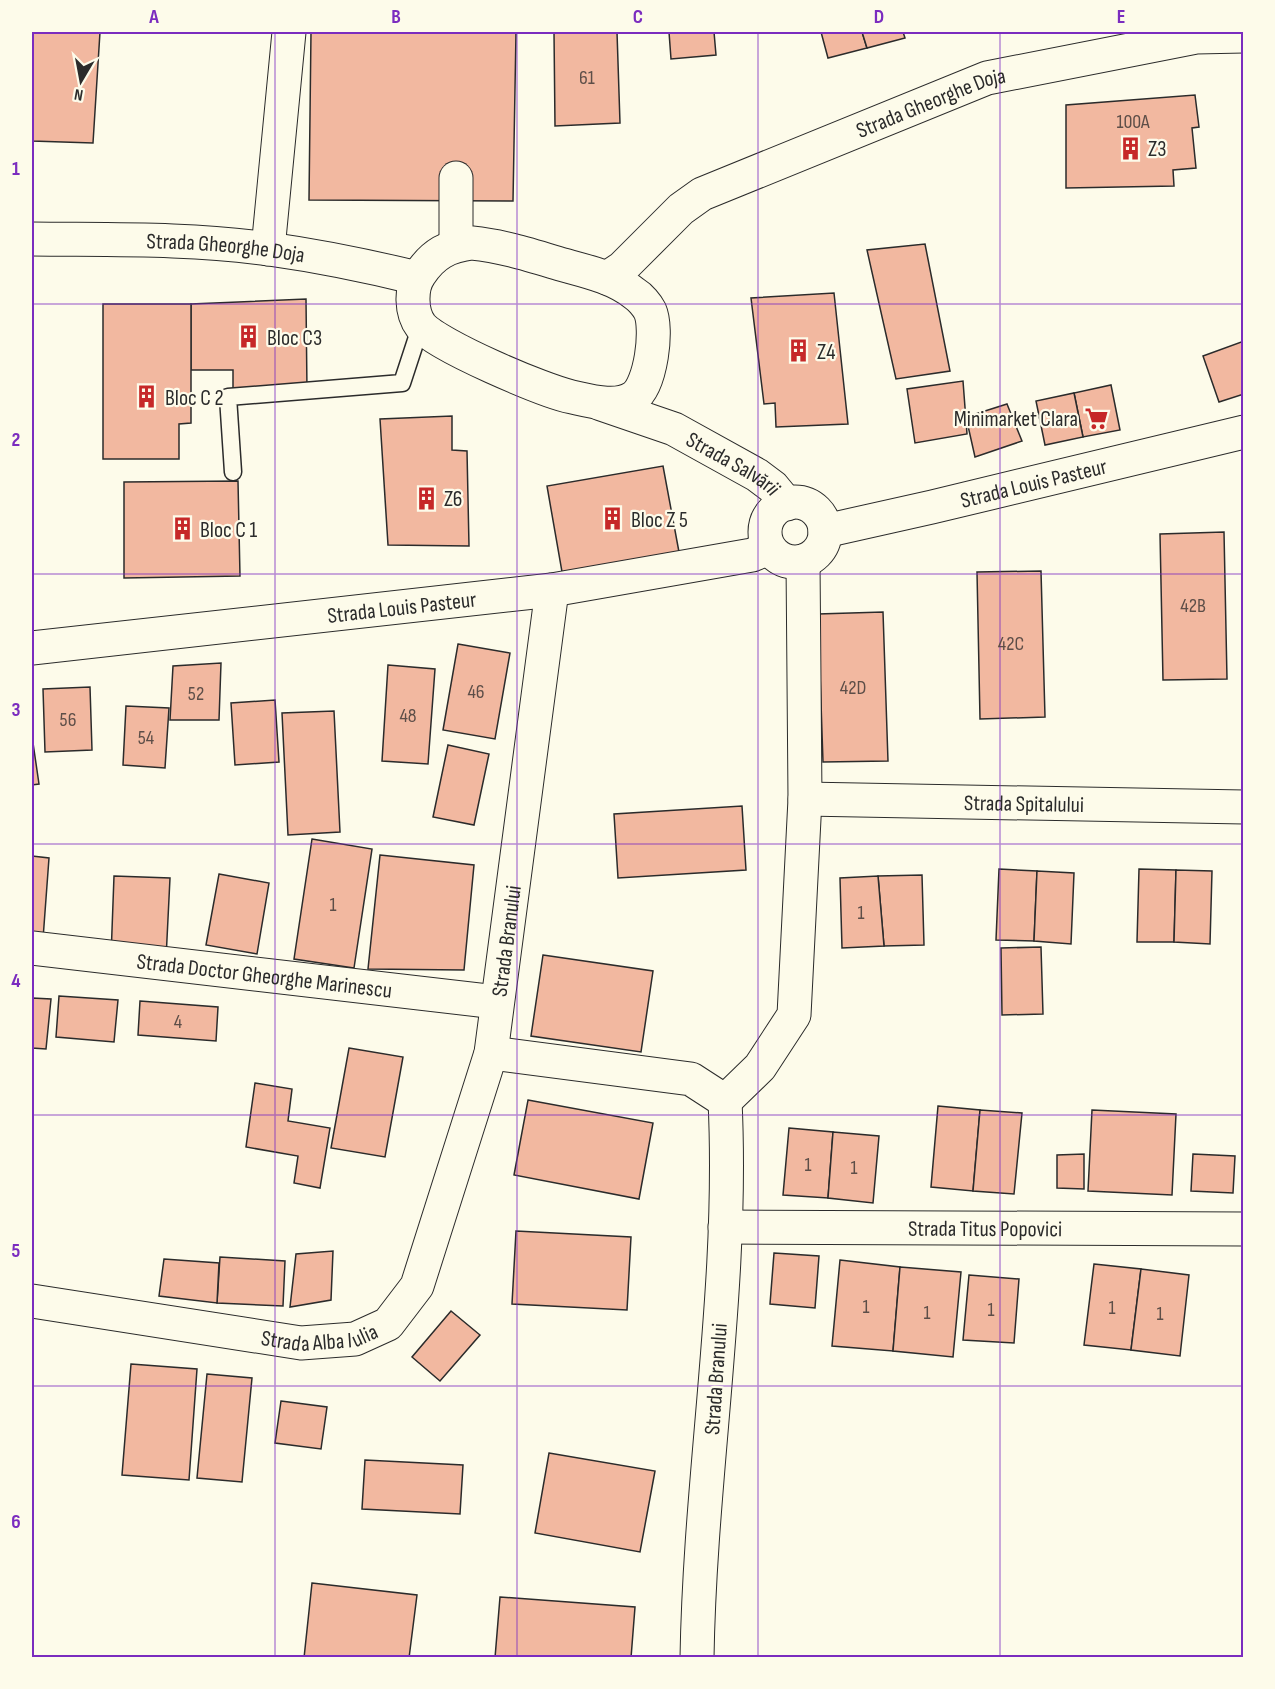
<svg xmlns="http://www.w3.org/2000/svg" width="1275" height="1689" viewBox="0 0 1275 1689" font-family="'Sofia Sans Condensed',sans-serif">
  <style>
    .building { fill: #f2b8a0; stroke: #2b2b2b; stroke-width: 1.5 }
    .lines { fill: none; stroke-linecap: round; stroke-linejoin: round }
    .lane-casing { stroke: #2b2b2b; stroke-width: 19 }
    .street-casing { stroke: #2b2b2b; stroke-width: 35 }
    .secondary-casing { stroke: #2b2b2b; stroke-width: 35 }
    .lane { stroke: #fdfbea; stroke-width: 16 }
    .street { stroke: #fdfbea; stroke-width: 33 }
    .secondary { stroke: #fdfbea; stroke-width: 33 }
    .grid { fill: none; stroke: #7b2cbf; stroke-width: 1.5; stroke-opacity: 0.55 }
    .labels { text-anchor: middle; stroke-width: 4.5; stroke-linejoin: round; paint-order: stroke }
    .number-label { font-size: 20px; fill: #5d4e48 }
    .street-label { font-size: 22px; fill: #2b2b2b; stroke: #fdfbea }
    .poi-label { font-size: 22px; fill: #2b2b2b; stroke: #fdfbea; text-anchor: start }
    .neatline { fill: none; stroke: #7b2cbf; stroke-width: 2 }
    .grid-label { font-size: 20px; text-anchor: middle; font-weight: bold; fill: #7b2cbf }
  </style>
  <rect width="100%" height="100%" fill="#fdfbea"/>
  <!-- building -->
  <g class="building">
    <path d="M32,32h68l-7,111 -61,-2z"/>
    <path d="M311,32h205l-3,169 -204,-1z"/>
    <path d="M554,32h63l3,91 -65,3z"/>
    <path d="M669,32h45l2,23 -45,4z"/>
    <path d="M821,32h41l5,16 -39,10z"/>
    <path d="M862,32h41l2,6 -38,10z"/>
    <path d="M1195,95l4,32 -7,1 4,40 -23,2 1,16 -108,2v-83z"/>
    <path d="M925,244l25,127 -54,8 -29,-129z"/>
    <path d="M834,293l14,131 -72,3 -1,-24 -11,1 -13,-106z"/>
    <path d="M306,299l1,92 -74,1v-22h-42v-66z"/>
    <path d="M103,304h88v119l-12,1v35h-76z"/>
    <path d="M1244,341v53l-25,8 -16,-46z"/>
    <path d="M963,381l4,53 -52,9 -8,-54z"/>
    <path d="M1111,385l9,45 -37,7 -9,-44z"/>
    <path d="M1074,393l9,44 -38,8 -9,-44z"/>
    <path d="M1007,404l15,37 -47,16 -9,-40z"/>
    <path d="M452,416v34l15,1 2,95 -81,-1 -8,-126z"/>
    <path d="M663,466l16,86 -117,20 -15,-86z"/>
    <path d="M238,481l2,95 -116,2v-96z"/>
    <path d="M1224,532l3,147 -64,1 -3,-146z"/>
    <path d="M1041,571l4,146 -65,2 -3,-147z"/>
    <path d="M883,612l5,149 -65,1 -5,-148z"/>
    <path d="M458,644l52,9 -15,86 -52,-9z"/>
    <path d="M221,663l-2,57h-49l3,-54z"/>
    <path d="M388,665l47,4 -7,95 -46,-3z"/>
    <path d="M90,687l2,63 -47,2 -2,-63z"/>
    <path d="M275,700l4,62 -44,3 -4,-62z"/>
    <path d="M126,706l43,2 -4,60 -42,-3z"/>
    <path d="M334,711l6,121 -52,3 -6,-122z"/>
    <path d="M32,736l7,48 -7,1z"/>
    <path d="M448,745l41,9 -15,71 -41,-8z"/>
    <path d="M742,806l4,64 -128,8 -4,-64z"/>
    <path d="M312,839l60,10 -18,119 -60,-9z"/>
    <path d="M380,855l94,10 -10,105 -96,-1z"/>
    <path d="M32,856l17,2 -6,81h-11z"/>
    <path d="M999,869l38,2 -3,70 -38,-1z"/>
    <path d="M1139,869l37,1 -2,72h-37z"/>
    <path d="M1176,870l36,1 -2,73 -36,-2z"/>
    <path d="M1037,871l37,2 -3,71 -37,-3z"/>
    <path d="M219,874l50,9 -12,71 -51,-9z"/>
    <path d="M922,875l2,70 -40,1 -6,-70z"/>
    <path d="M114,876l56,2 -4,81 -55,-2z"/>
    <path d="M878,876l6,70 -42,2 -2,-70z"/>
    <path d="M1041,947l2,67 -41,1 -1,-67z"/>
    <path d="M543,955l110,16 -12,81 -110,-16z"/>
    <path d="M59,996l59,4 -4,42 -58,-5z"/>
    <path d="M32,998l19,1 -5,50 -14,-1z"/>
    <path d="M140,1001l78,6 -2,34 -78,-6z"/>
    <path d="M349,1048l54,9 -18,100 -54,-9z"/>
    <path d="M255,1083l37,6 -4,32 42,7 -10,60 -26,-5 4,-27 -52,-9z"/>
    <path d="M528,1100l125,23 -14,76 -125,-24z"/>
    <path d="M938,1106l42,4 -7,81 -42,-4z"/>
    <path d="M980,1110l42,3 -8,81 -41,-3z"/>
    <path d="M1092,1110l84,4 -4,81 -84,-4z"/>
    <path d="M789,1128l44,4 -5,66 -45,-3z"/>
    <path d="M833,1132l46,4 -6,67 -45,-5z"/>
    <path d="M1084,1154v35l-27,-1v-33z"/>
    <path d="M1193,1154l42,2 -2,37 -42,-2z"/>
    <path d="M516,1231l115,6 -4,73 -115,-6z"/>
    <path d="M333,1251l-2,49 -41,7 6,-53z"/>
    <path d="M774,1253l45,3 -4,52 -45,-4z"/>
    <path d="M220,1257l65,4 -2,45 -66,-3z"/>
    <path d="M164,1259l55,4 -2,40 -58,-7z"/>
    <path d="M840,1260l60,7 -7,84 -61,-5z"/>
    <path d="M1094,1264l47,5 -10,81 -47,-5z"/>
    <path d="M900,1267l61,5 -8,85 -60,-6z"/>
    <path d="M1141,1269l48,6 -9,81 -49,-6z"/>
    <path d="M969,1275l50,4 -5,64 -51,-3z"/>
    <path d="M451,1311l29,24 -40,46 -28,-24z"/>
    <path d="M131,1364l66,5 -8,111 -67,-5z"/>
    <path d="M207,1374l45,4 -10,104 -45,-4z"/>
    <path d="M281,1401l46,6 -6,42 -46,-6z"/>
    <path d="M549,1453l106,18 -15,81 -105,-19z"/>
    <path d="M365,1460l98,5 -3,49 -98,-5z"/>
    <path d="M312,1583l105,12 -8,63h-105z"/>
    <path d="M500,1597l135,10 -4,51h-136z"/>
  </g>
  <g class="lines">
    <defs>
      <path id="lane" d="M233,472l-5,-75 174,-14 19,-58"/>
      <g id="street">
        <path d="M456,178v67"/>
        <path id="s1" d="M32,239c78,1 159,-1 237,10 50,7 99,17 148,29"/>
        <path d="M472,243c30,3 58,12 88,21 25,7 54,13 75,30 5,3 12,11 15,17 8,18 1,74 -16,86 -17,12 -44,4 -62,0 -28,-6 -134,-51 -151,-71 -10,-13 -11,-38 -1,-52 13,-20 28,-28 52,-31z"/>
        <path d="M268,249l21,-217"/>
        <path id="s2" d="M607,278l15,-10 59,-59 21,-15 285,-116 209,-41 48,-1"/>
        <path id="s3" d="M601,404l73,25 83,46 16,12 14,17"/>
        <path id="s4" d="M805,799l439,8"/>
        <path id="s5" d="M32,948l464,54"/>
        <path d="M491,1053l200,26 34,22c9,186 -25,371 -28,557"/>
        <path d="M725,1101l35,-34 34,-52 11,-216 -2,-238"/>
        <path id="s6" d="M725,1227l519,2"/>
        <path id="s7" d="M32,1301l269,42 54,-4 33,-15 29,-38 74,-233 61,-463"/>
      </g>
      <g id="secondary">
        <circle cx="795" cy="532" r="30"/>
        <path id="s8" d="M825,531l107,-24 312,-75"/>
        <path id="s9" d="M32,648l520,-58 200,-35 17,-7"/>
      </g>
    </defs>
    <!-- lane casing -->
    <use href="#lane" class="lane-casing"/>
    <!-- street casing -->
    <use href="#street" class="street-casing"/>
    <!-- secondary casing -->
    <use href="#secondary" class="secondary-casing"/>
    <!-- lane -->
    <use href="#lane" class="lane"/>
    <!-- street -->
    <use href="#street" class="street"/>
    <!-- secondary -->
    <use href="#secondary" class="secondary"/>
  </g>
  <!-- grid -->
  <path class="grid" d="M275,32v1626M517,32v1626M758,32v1626M1000,32v1626M32,304h1212M32,574h1212M32,844h1212M32,1115h1212M32,1386h1212"/>
  <!-- icons -->
  <defs>
    <symbol id="building-bare" viewBox="-9 -9 18 18"><path d="M-4-6H4V6H1V3H-1V6H-4ZM-2.5-4.3h1.7v1.8h-1.7ZM.8-4.3h1.7v1.8H.8ZM-2.5-1h1.7V.8h-1.7ZM.8-1h1.7V.8H.8Z" fill="#c62828" stroke="#fdfbea" stroke-width="2.5" paint-order="stroke"/></symbol>
    <symbol id="supermarket-bare" viewBox="-9 -9 18 18"><path d="M-6-5.5h2.5l.6 2H6L4.5 2H-2.5L-4.4-4H-6ZM-1.5 3.2a1.3 1.3 0 1 0 .1 0ZM3 3.2a1.3 1.3 0 1 0 .1 0Z" fill="#c62828" stroke="#fdfbea" stroke-width="2.5" paint-order="stroke"/></symbol>
  </defs>
  <g fill-rule="evenodd">
    <use href="#building-bare" x="1114" y="132" width="33" height="33"/>
    <use href="#building-bare" x="232" y="320" width="33" height="33"/>
    <use href="#building-bare" x="782" y="334" width="33" height="33"/>
    <use href="#building-bare" x="130" y="380" width="33" height="33"/>
    <use href="#supermarket-bare" x="1080" y="402" width="33" height="33"/>
    <use href="#building-bare" x="410" y="482" width="33" height="33"/>
    <use href="#building-bare" x="596" y="502" width="33" height="33"/>
    <use href="#building-bare" x="166" y="512" width="33" height="33"/>
  </g>
  <g class="labels">
    <!-- number labels -->
    <g class="number-label">
      <text x="587" y="84">61</text>
      <text x="1133" y="128">100A</text>
      <text x="1193" y="612">42B</text>
      <text x="1011" y="650">42C</text>
      <text x="853" y="694">42D</text>
      <text x="476" y="698">46</text>
      <text x="196" y="700">52</text>
      <text x="408" y="722">48</text>
      <text x="68" y="726">56</text>
      <text x="146" y="744">54</text>
      <text x="333" y="911">1</text>
      <text x="861" y="919">1</text>
      <text x="178" y="1028">4</text>
      <text x="808" y="1171">1</text>
      <text x="854" y="1174">1</text>
      <text x="866" y="1313">1</text>
      <text x="1112" y="1314">1</text>
      <text x="991" y="1316">1</text>
      <text x="927" y="1319">1</text>
      <text x="1160" y="1320">1</text>
    </g>
    <!-- street labels -->
    <g class="street-label">
      <text dy="8" stroke="none"><textPath href="#s2" startOffset="374">Strada Gheorghe Doja</textPath></text>
      <text dy="8" stroke="none"><textPath href="#s1" startOffset="194">Strada Gheorghe Doja</textPath></text>
      <text dy="8" stroke="none"><textPath href="#s3" startOffset="146">Strada Salvării</textPath></text>
      <text dy="8" stroke="none"><textPath href="#s8" startOffset="214">Strada Louis Pasteur</textPath></text>
      <text dy="8" stroke="none"><textPath href="#s9" startOffset="372">Strada Louis Pasteur</textPath></text>
      <text dy="8" stroke="none"><textPath href="#s4" startOffset="219">Strada Spitalului</textPath></text>
      <text dy="8" stroke="none"><textPath href="#s7" startOffset="768">Strada Branului</textPath></text>
      <text dy="8" stroke="none"><textPath href="#s5" startOffset="234">Strada Doctor Gheorghe Marinescu</textPath></text>
      <text dy="8" stroke="none"><textPath href="#s6" startOffset="260">Strada Titus Popovici</textPath></text>
      <text dy="8" stroke="none"><textPath href="#s7" startOffset="291">Strada Alba Iulia</textPath></text>
      <text transform="translate(715 1379) rotate(-86)" y="8">Strada Branului</text>
    </g>
    <!-- poi labels -->
    <g class="poi-label">
      <text x="1148" y="156">Z3</text>
      <text x="267" y="345">Bloc C3</text>
      <text x="817" y="359">Z4</text>
      <text x="165" y="405">Bloc C 2</text>
      <text x="1078" y="426" text-anchor="end">Minimarket Clara</text>
      <text x="444" y="506">Z6</text>
      <text x="631" y="527">Bloc Z 5</text>
      <text x="200" y="537">Bloc C 1</text>
    </g>
  </g>
  <!-- border -->
  <rect width="1275" height="1689" fill="none" stroke="#fdfbea" stroke-width="66"/>
  <!-- north arrow -->
  <g transform="translate(81 81) rotate(190)" stroke="#fdfbea" stroke-width="4.5" paint-order="stroke">
  <path d="M0-4.5L10 22L0 15L-10 22Z" fill="#2b2b2b"/>
  <text y="-9" font-size="16" font-weight="bold" text-anchor="middle" fill="#2b2b2b">N</text>
  </g>
  <rect x="33" y="33" width="1209" height="1623" class="neatline"/>
  <g class="grid-label">
    <text x="154" y="23">A</text>
    <text x="396" y="23">B</text>
    <text x="638" y="23">C</text>
    <text x="879" y="23">D</text>
    <text x="1121" y="23">E</text>
    <text x="16" y="175">1</text>
    <text x="16" y="446">2</text>
    <text x="16" y="716">3</text>
    <text x="16" y="987">4</text>
    <text x="16" y="1257">5</text>
    <text x="16" y="1528">6</text>
  </g>
</svg>
